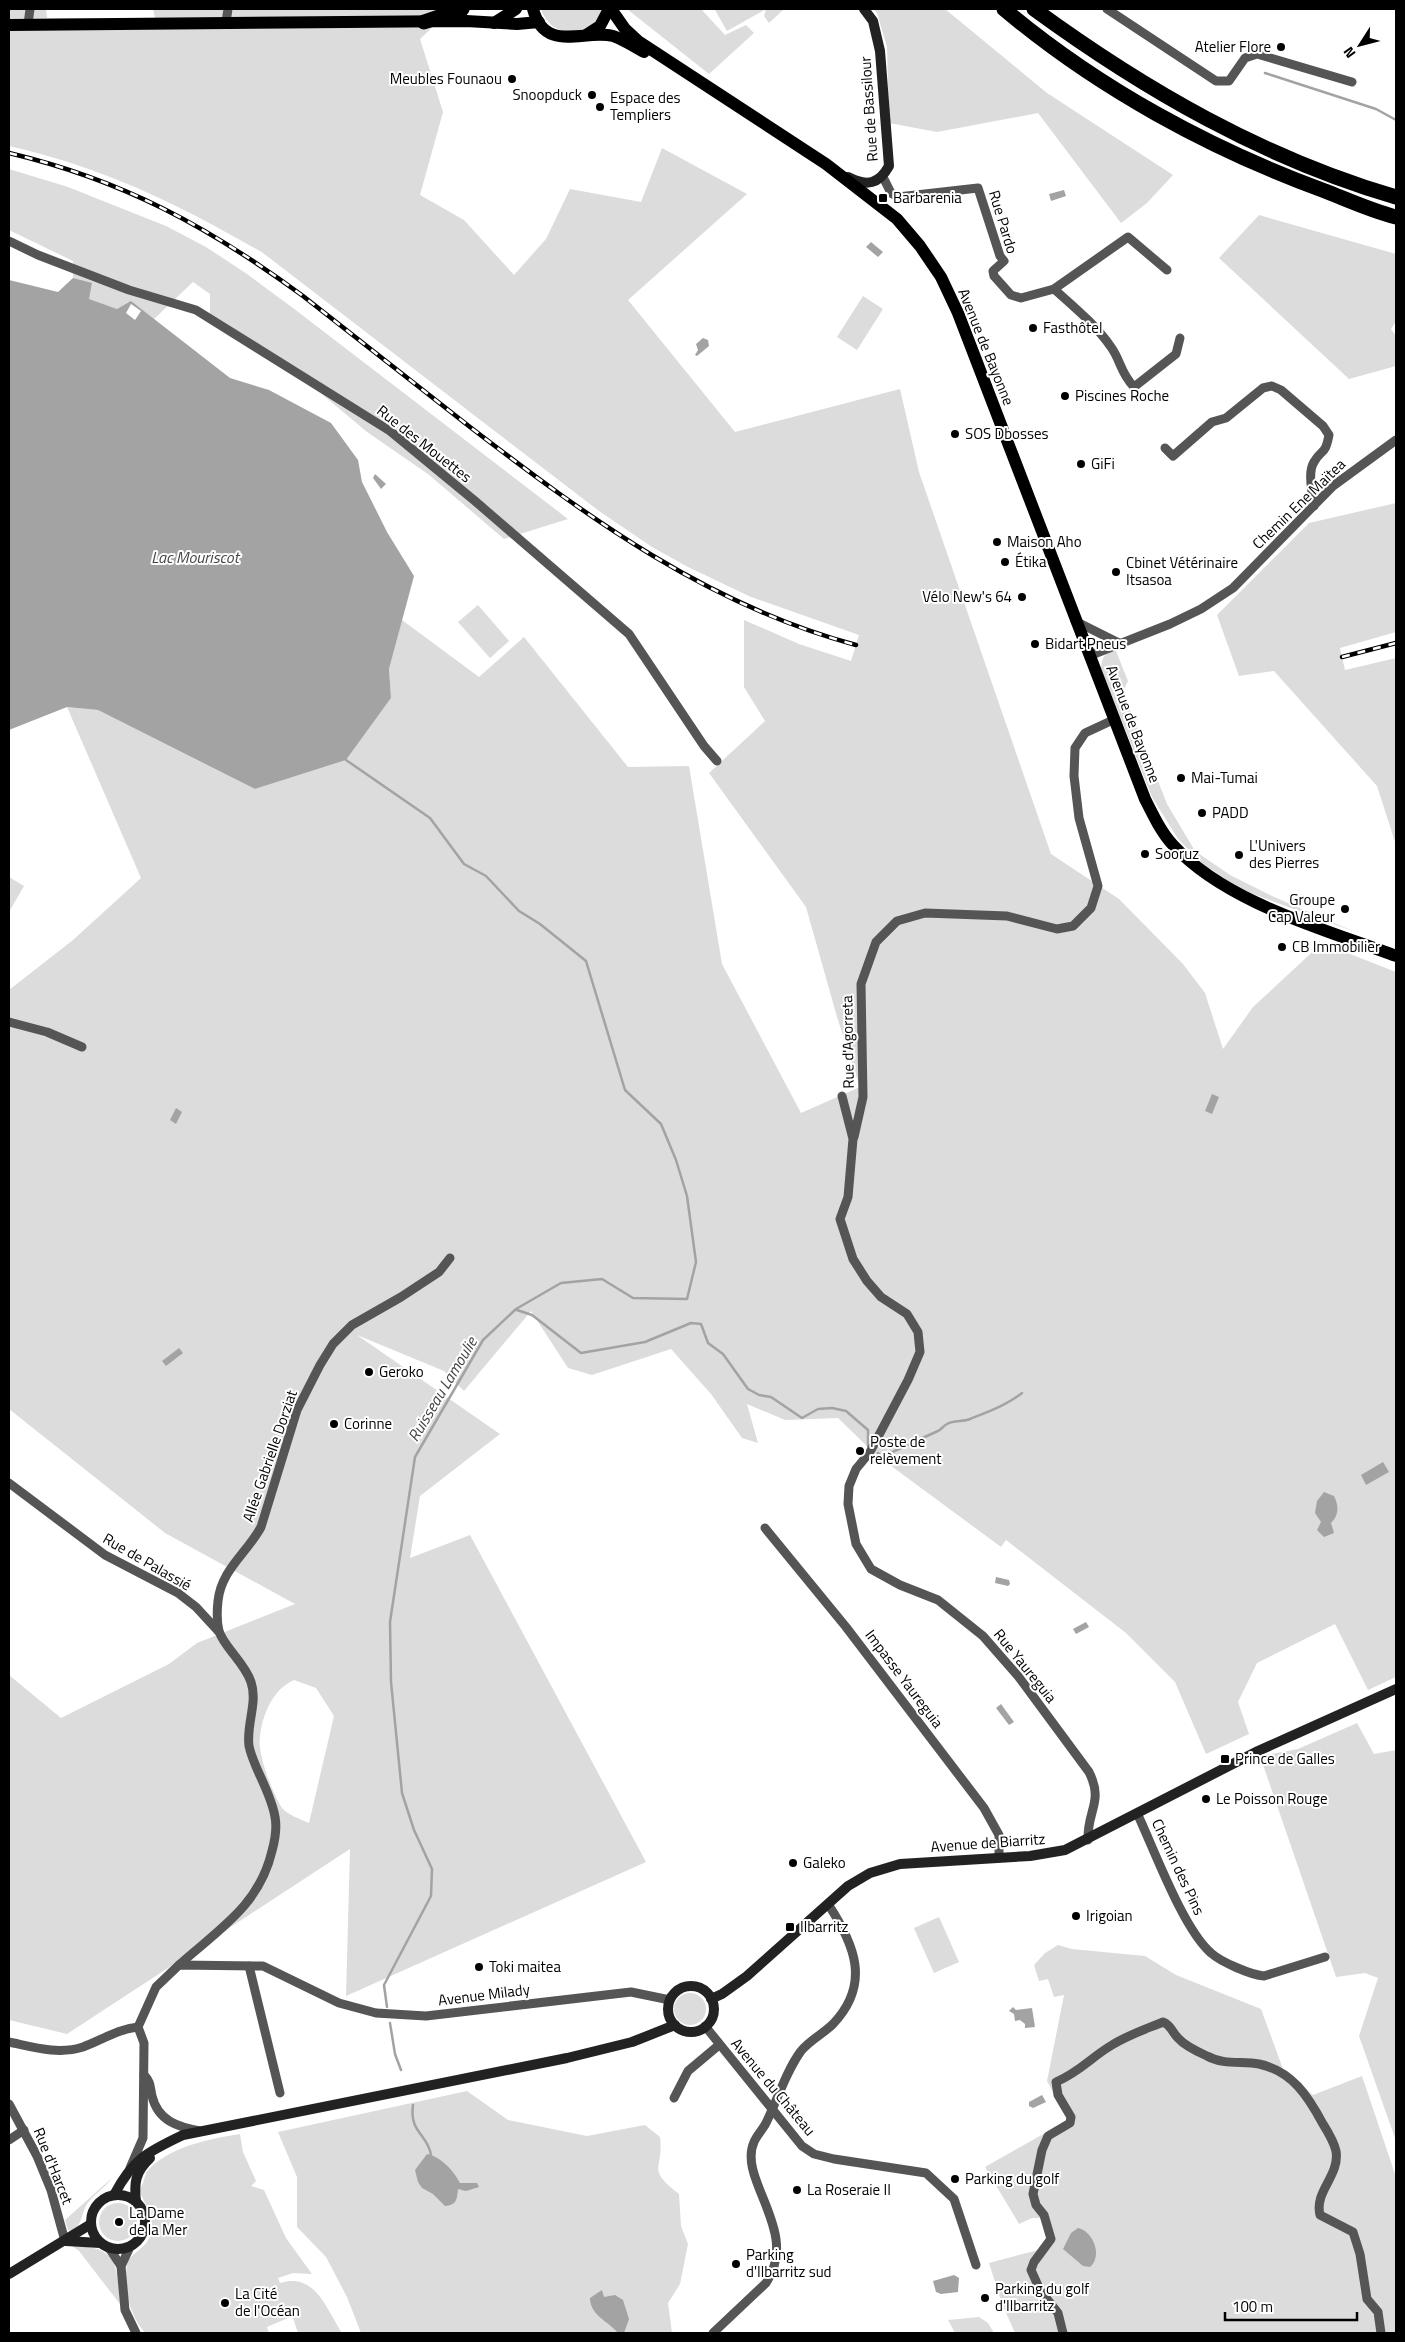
<svg xmlns="http://www.w3.org/2000/svg" width="1405" height="2342" viewBox="0 0 1405 2342" font-family="'Titillium Web',sans-serif">
  <style>
    .green { fill: #dcdcdc; fill-rule: evenodd }
    .water { fill: #a3a3a3 }
    .pier { fill: #fff }
    .lines { fill: none; stroke-linecap: round; stroke-linejoin: round }
    .stream { stroke: #a3a3a3; stroke-width: 2.5 }
    .street { stroke: #555; stroke-width: 9 }
    .secondary { stroke: #222; stroke-width: 10 }
    .primary { stroke: #000; stroke-width: 12 }
    .highway { stroke: #000; stroke-width: 15 }
    .rail-casing { stroke: #000; stroke-width: 4.5 }
    .rail { stroke: #fff; stroke-width: 2.5; stroke-dasharray: 8; stroke-linecap: butt }
    .poi-dot { fill: #000; stroke: #fff; stroke-width: 2 }
    .labels { text-anchor: middle; stroke-width: 4; stroke-linejoin: round; paint-order: stroke }
    .poi-label { font-size: 15px; fill: #000; stroke: #fff; text-anchor: start }
    .street-label { font-size: 15px; fill: #000; stroke: #fff }
    .water-label { font-size: 16px; font-style: italic; fill: #444; stroke: #fff }
  </style>
  <rect width="100%" height="100%" fill="#fff"/>
  <!-- green -->
  <g class="green">
    <path d="M9,9h37l1,9h108l-2,-9h299l-32,30 23,73 -23,83 44,25 50,55 32,-36 24,-50 71,13 21,-54 85,46 -119,106 107,132 165,-43 19,83 132,382 68,45 64,65 22,29 18,56 30,-42 69,-64 74,29v705l-28,13 -33,-66 -78,39 -19,39 11,32 -43,20 -31,-72 -49,-49 -120,-93 -5,7 -126,-93 -37,-36 -53,2 -38,-16 11,39 -16,-5 -31,-44 -40,-45 -79,26 -24,-7 -37,-57 -67,80 -20,-20 -87,-36 143,99 -80,62 -10,62 60,-23 176,327 -300,134 4,-147 -283,185 -58,-14v-345l52,43 108,-54 28,-21 98,-39 -130,-71 -156,-124v-419l64,-50 68,-62 -74,-171 31,3 157,79 91,-29 45,-62 -2,-29 13,-49 77,57 45,-40 104,130 61,-1 33,198 79,149 59,-26 -23,-70 -31,-110 -97,-134 56,-52 -21,-34v-67l55,24 52,17 8,-26 -108,-38 -63,-30 -36,-20 -53,-36 -336,-258c-83,-48 -160,-86 -254,-107zM294,1680l22,8 18,28 -25,107c-9,-4 -21,-8 -27,-15 -9,-14 -25,-54 -22,-71 2,-22 13,-48 34,-57z"/>
    <path d="M541,9h65c-14,27 -54,33 -65,0z"/>
    <path d="M627,9h74l24,26 21,-10 8,8 -45,41z"/>
    <path d="M718,9h66l-15,14 -5,-7 2,-7 -39,22 -12,-21z"/>
    <path d="M873,9h72l102,84 126,82 -26,28 -26,20 -83,-110 -101,19 -48,-9 -2,-76 -10,-34z"/>
    <path d="M9,169l59,18 98,39 40,21 41,27 46,34 275,211 -64,20 -76,-65 -61,-42 -88,-74 -69,-42v-22l-17,-12 -39,37 -23,-17 -14,7 -29,-10 4,-15 -19,-6v-17l-64,-31z"/>
    <path d="M1259,215l137,39v67l-5,8 5,7v30l-47,13 -130,-121z"/>
    <path d="M863,296l20,13 -26,41 -20,-13z"/>
    <path d="M1396,503v129l-56,16 5,22 51,-12v187l-19,-59 -103,-115 -35,5 -22,-61 92,-92z"/>
    <path d="M478,605l31,36 -19,17 -32,-36z"/>
    <path d="M1116,651l12,30 -5,11 44,112 28,47 35,24 42,21 83,36 -115,-43 -38,-26 -24,-24 -26,-42 -51,-129c1,-11 4,-16 15,-17z"/>
    <path d="M9,877l15,9 -15,26z"/>
    <path d="M1357,1723l17,31 22,-4v391l-37,-105 19,-58 -13,-5 -29,4 -76,-221 38,-7z"/>
    <path d="M939,1917l20,45 -25,11 -20,-45z"/>
    <path d="M1058,1945l14,4 73,7 31,19 85,34 22,60 30,26 49,-19 34,101v156h-381l-13,-29 -13,-41 49,-13 10,-14 -8,-18h-8l-13,6 -34,-57 83,-47 -21,-39 17,-86 -10,2 -6,-18 -9,2 -5,-16 11,-12z"/>
    <circle cx="690" cy="2009" r="16"/>
    <path d="M467,2091l41,29 79,16 58,-11 15,12c4,35 -15,30 19,57l2,32 7,18 -8,40 -12,19 4,30h-311l-14,-36 -21,-40 -29,-30v-50l-19,-45z"/>
    <path d="M240,2134l3,18 13,29 -5,5 13,4 22,48 26,36 -19,-1 -15,5 2,5c35,-11 46,25 62,50h-44l-7,-21 -4,1 1,5 -21,9 2,6h-124c-17,-21 -21,-43 -18,-71 5,-8 14,-12 20,-20 13,-19 -2,-35 -8,-53 6,-5 4,-14 10,-20 23,-23 60,-30 91,-35z"/>
    <path d="M112,2178c-7,10 -18,16 -25,26 -6,10 -4,20 -15,27l-4,-1 -3,-10z"/>
    <circle cx="118" cy="2222" r="19"/>
    <path d="M72,2246c46,0 45,19 48,58l-41,-53z"/>
    <path d="M979,2317l9,6 6,10h-39l-7,-13z"/>
  </g>
  <!-- water -->
  <g class="water">
    <path d="M1064,190l2,6 -15,5 -2,-7z"/>
    <path d="M871,242l12,10 -5,5 -12,-10z"/>
    <path d="M73,278l19,5 -3,16 28,10 14,-8 99,77 39,12 62,33 27,37 4,22 25,50 27,44 -25,93 2,29 -45,62 -91,29 -157,-79 -31,-3 -58,23v-450l49,12z"/>
    <path d="M703,338l5,2 1,6 -12,10 -2,-1 3,-5 -2,-6z"/>
    <path d="M375,474l11,10 -5,5 -8,-11z"/>
    <path d="M1212,1094l7,3 -7,17 -7,-3z"/>
    <path d="M176,1108l6,4 -6,12 -6,-4z"/>
    <path d="M179,1348l4,5 -17,13 -4,-5z"/>
    <path d="M1383,1462l6,10 -23,13 -5,-10z"/>
    <path d="M1324,1492l10,4c5,10 5,19 -3,27l3,10 -10,4 -7,-7 4,-8 -6,-9 2,-12z"/>
    <path d="M996,1577l13,3 1,4 -2,2 -13,-3z"/>
    <path d="M1086,1622l3,5 -13,7 -3,-5z"/>
    <path d="M1001,1704l13,18 -5,3 -13,-17z"/>
    <path d="M1013,2007l3,3 16,-2 3,19 -10,1v-4l-5,-4 -5,1 -1,-7 -5,-3z"/>
    <path d="M1042,2095l4,7 -13,6 -4,-2v-4z"/>
    <path d="M427,2154c13,2 27,17 33,29h17l2,4 -13,4 -8,-2c-1,10 -1,16 -13,17l-12,-12 -11,-6 -4,-6 -3,-12z"/>
    <path d="M1078,2228c15,3 25,28 12,39l-7,-1 -20,-17 8,-16z"/>
    <path d="M954,2275l5,3 -1,14 -17,2 -5,-2 -3,-11z"/>
    <path d="M602,2290l2,7 11,-2 8,5 6,19 -5,14h-6c-10,-12 -28,-18 -28,-35z"/>
  </g>
  <!-- pier -->
  <path class="pier" d="M131,304l10,7 -6,9 -9,-7z"/>
  <g class="lines">
    <!-- stream -->
    <g class="stream">
      <path d="M1265,73l111,36 20,11"/>
      <path d="M346,760l84,58 34,46 22,12 33,35 21,13 46,37 39,129 36,34 15,36 11,36 9,66 -9,37 -54,-1 -31,-19 -41,4 -45,26 -33,31 -68,117 -25,165 1,60 11,111 12,37 18,39 -1,27 -47,89 3,22"/>
      <path d="M517,1310l15,5 49,38 64,-11 46,-19 10,1 7,19 15,11 25,35 11,6 12,2 31,21 16,-9 14,-1 14,3 22,19v16"/>
      <path d="M878,1453l4,4c19,-9 38,-18 56,-26 4,-2 5,-5 9,-7 7,-4 16,-2 23,-5 17,-7 37,-14 52,-26"/>
      <path d="M390,2023l5,31 6,16"/>
      <path d="M413,2105c-4,28 15,29 18,50"/>
    </g>
    <!-- street -->
    <g class="street">
      <path d="M1107,9l109,72h13l16,-23 12,-4 95,28"/>
      <path d="M226,22l2,-13"/>
      <path d="M28,24l2,-15"/>
      <path d="M883,177l8,16 7,4 80,-9 22,68 4,5 -11,10 1,5 17,19 10,3 33,-9 74,-52 39,33"/>
      <path d="M9,241l29,14 91,35 67,20 194,121 85,70 154,133 75,112 13,15"/>
      <path d="M1054,289c20,18 42,36 57,58 10,14 9,25 23,40l42,-33 4,-16"/>
      <path d="M1165,448l8,8 39,-34 14,-4 37,-30 9,-2 9,4 42,36 6,9c-4,21 -7,13 -15,27 -7,11 -1,32 0,44"/>
      <path d="M1075,621l46,23"/>
      <path d="M1089,656l81,-32 31,-15 32,-21 100,-102 63,-46"/>
      <path d="M9,1022l38,10 35,15"/>
      <path d="M842,1096l11,43 -5,58 -8,22 13,40 14,22 14,16 26,17 11,18 2,20 -12,28 -38,72 -14,17 -7,17 -1,18 8,40 15,25 29,16 38,15 45,36 35,40 71,96c15,30 -2,38 -1,68"/>
      <path d="M854,1137l9,-40 -2,-113 15,-42 21,-21 28,-8 82,3 50,13 16,-3 18,-18 7,-22 -19,-68 -5,-42 1,-28 10,-15 28,-13"/>
      <path d="M9,1483l96,72 73,38 18,14 23,25"/>
      <path d="M765,1528l81,99 138,181 15,27v23"/>
      <path d="M1137,1813c17,36 46,116 74,140 10,9 40,22 53,23l61,-19"/>
      <path d="M179,1965c40,-36 80,-59 93,-114 3,-11 5,-24 3,-34 -4,-25 -22,-50 -26,-71 -3,-22 9,-43 2,-64 -6,-19 -28,-36 -32,-51 -2,-8 -2,-21 -1,-30 3,-31 29,-48 43,-74l36,-117 23,-45 13,-21 19,-19 49,-28 38,-25 11,-14"/>
      <path d="M249,1966l31,127"/>
      <path d="M705,2026l97,120 12,8 20,5 92,14 28,26 22,66"/>
      <path d="M9,2042c24,5 49,13 74,5 19,-7 35,-18 55,-20"/>
      <path d="M144,2075c7,7 6,12 8,21 6,25 26,31 48,35"/>
      <path d="M674,2098l14,-27 31,-26"/>
      <path d="M9,2104l28,52 14,34 14,51"/>
      <path d="M9,2140l15,-10"/>
      <path d="M130,2168l13,-30 1,-95 -6,-16 18,-40 23,-22 84,1 76,37 37,10 50,3 205,-24 39,8"/>
      <path d="M130,2247l-9,19 4,44 11,23"/>
      <path d="M109,2248l12,18"/>
      <path d="M713,2333l53,-50c35,-52 -29,-103 -12,-141 3,-7 9,-13 12,-19 12,-24 19,-50 35,-72 9,-11 22,-17 32,-27 38,-40 22,-79 -5,-120"/>
      <path d="M1063,2333l-5,-20 -18,-23 -9,-20 3,-8 17,-23 -7,-24 -8,-10 -3,-11 9,-44 6,-14 22,-13 1,-6 -13,-22 -2,-13c25,-11 34,-24 56,-37 16,-10 34,-16 51,-23 8,3 9,10 15,16 7,8 20,14 29,18 16,9 35,5 52,8 33,7 49,32 64,60 5,8 11,18 13,27 4,25 -22,40 -16,64l33,17 7,22 7,45 11,13 3,21"/>
    </g>
    <!-- secondary -->
    <g class="secondary">
      <path d="M848,177c19,10 31,7 41,-11l-9,-115 -7,-30 -9,-12"/>
      <circle cx="691" cy="2009" r="23"/>
      <path d="M711,1999l11,-5 25,-18 101,-90 22,-13 30,-9 130,-8 35,-6 193,-99 138,-62"/>
      <circle cx="118" cy="2222" r="27"/>
      <path d="M114,2195c19,-36 33,-43 69,-60l384,-77 65,-16 43,-17"/>
      <path d="M136,2202c-2,-19 -1,-30 14,-44"/>
      <path d="M66,2241l34,2"/>
      <path d="M9,2274l82,-50"/>
    </g>
    <!-- primary -->
    <g class="primary">
      <path d="M533,9c12,45 51,20 80,27 10,3 21,11 31,16"/>
      <path d="M611,9l14,20 13,12 188,123 71,55 23,27 21,31 17,36 187,486c8,16 16,33 28,46 53,58 151,84 223,111"/>
      <path d="M494,23l22,-14"/>
      <path d="M9,25l457,-4 51,3 22,-2"/>
      <path d="M586,35l14,-9 9,-17"/>
    </g>
    <!-- highway -->
    <g class="highway">
      <path d="M1004,9c94,79 206,140 321,182 23,9 47,20 71,26"/>
      <path d="M1034,9c111,81 229,149 362,188"/>
      <path d="M424,22l38,-13"/>
    </g>
    <defs>
      <g id="rail">
        <path d="M9,153c114,27 200,74 294,143 56,44 111,87 167,131 120,92 238,178 386,218"/>
        <path d="M1342,657l54,-14"/>
      </g>
    </defs>
    <!-- rail casing -->
    <use href="#rail" class="rail-casing"/>
    <!-- rail -->
    <use href="#rail" class="rail"/>
  </g>
  <!-- markers -->
  <g class="poi-dot">
    <circle cx="1281" cy="47" r="5"/>
    <circle cx="512" cy="79" r="5"/>
    <circle cx="592" cy="95" r="5"/>
    <circle cx="600" cy="107" r="5"/>
    <rect x="878" y="193" width="10" height="10" rx="2.5"/>
    <circle cx="1033" cy="328" r="5"/>
    <circle cx="1065" cy="396" r="5"/>
    <circle cx="955" cy="434" r="5"/>
    <circle cx="1081" cy="464" r="5"/>
    <circle cx="997" cy="542" r="5"/>
    <circle cx="1005" cy="562" r="5"/>
    <circle cx="1116" cy="572" r="5"/>
    <circle cx="1022" cy="597" r="5"/>
    <circle cx="1035" cy="644" r="5"/>
    <circle cx="1181" cy="778" r="5"/>
    <circle cx="1202" cy="813" r="5"/>
    <circle cx="1145" cy="854" r="5"/>
    <circle cx="1239" cy="855" r="5"/>
    <circle cx="1345" cy="909" r="5"/>
    <circle cx="1282" cy="947" r="5"/>
    <circle cx="369" cy="1372" r="5"/>
    <circle cx="334" cy="1424" r="5"/>
    <circle cx="860" cy="1451" r="5"/>
    <rect x="1220" y="1754" width="10" height="10" rx="2.5"/>
    <circle cx="1206" cy="1799" r="5"/>
    <circle cx="793" cy="1863" r="5"/>
    <circle cx="1076" cy="1916" r="5"/>
    <rect x="785" y="1922" width="10" height="10" rx="2.5"/>
    <circle cx="479" cy="1967" r="5"/>
    <circle cx="955" cy="2179" r="5"/>
    <circle cx="797" cy="2190" r="5"/>
    <circle cx="119" cy="2222" r="5"/>
    <circle cx="736" cy="2264" r="5"/>
    <circle cx="985" cy="2298" r="5"/>
    <circle cx="225" cy="2303" r="5"/>
  </g>
  <g class="labels">
    <!-- poi labels -->
    <g class="poi-label">
      <text x="1271" y="52" text-anchor="end">Atelier Flore</text>
      <text x="502" y="84" text-anchor="end">Meubles Founaou</text>
      <text x="582" y="100" text-anchor="end">Snoopduck</text>
      <text x="610" y="103">Espace des<tspan x="610" dy="17">Templiers</tspan></text>
      <text x="893" y="203">Barbarenia</text>
      <text x="1043" y="333">Fasthôtel</text>
      <text x="1075" y="401">Piscines Roche</text>
      <text x="965" y="439">SOS Dbosses</text>
      <text x="1091" y="469">GiFi</text>
      <text x="1007" y="547">Maison Aho</text>
      <text x="1015" y="567">Étika</text>
      <text x="1126" y="568">Cbinet Vétérinaire<tspan x="1126" dy="17">Itsasoa</tspan></text>
      <text x="1012" y="602" text-anchor="end">Vélo New's 64</text>
      <text x="1045" y="649">Bidart Pneus</text>
      <text x="1191" y="783">Mai-Tumai</text>
      <text x="1212" y="818">PADD</text>
      <text x="1249" y="851">L'Univers<tspan x="1249" dy="17">des Pierres</tspan></text>
      <text x="1155" y="859">Sooruz</text>
      <text x="1335" y="905" text-anchor="end">Groupe<tspan x="1335" dy="17">Cap Valeur</tspan></text>
      <text x="1292" y="952">CB Immobilier</text>
      <text x="379" y="1377">Geroko</text>
      <text x="344" y="1429">Corinne</text>
      <text x="870" y="1447">Poste de<tspan x="870" dy="17">relèvement</tspan></text>
      <text x="1235" y="1764">Prince de Galles</text>
      <text x="1216" y="1804">Le Poisson Rouge</text>
      <text x="803" y="1868">Galeko</text>
      <text x="1086" y="1921">Irigoian</text>
      <text x="800" y="1932">Ilbarritz</text>
      <text x="489" y="1972">Toki maitea</text>
      <text x="965" y="2184">Parking du golf</text>
      <text x="807" y="2195">La Roseraie II</text>
      <text x="129" y="2218">La Dame<tspan x="129" dy="17">de la Mer</tspan></text>
      <text x="746" y="2260">Parking<tspan x="746" dy="17">d'Ilbarritz sud</tspan></text>
      <text x="995" y="2294">Parking du golf<tspan x="995" dy="17">d'Ilbarritz</tspan></text>
      <text x="235" y="2299">La Cité<tspan x="235" dy="17">de l'Océan</tspan></text>
    </g>
    <!-- street labels -->
    <g class="street-label">
      <text transform="translate(869 109) rotate(-94)" y="5">Rue de Bassilour</text>
      <text transform="translate(1003 222) rotate(73)" y="5">Rue Pardo</text>
      <text transform="translate(986 347) rotate(68)" y="5">Avenue de Bayonne</text>
      <text transform="translate(424 444) rotate(38)" y="5">Rue des Mouettes</text>
      <text transform="translate(1299 504) rotate(-44)" y="5">Chemin Ene Maïtea</text>
      <text transform="translate(1133 724) rotate(69)" y="5">Avenue de Bayonne</text>
      <text transform="translate(848 1042) rotate(-91)" y="5">Rue d'Agorreta</text>
      <text transform="translate(270 1456) rotate(-71)" y="5">Allée Gabrielle Dorziat</text>
      <text transform="translate(147 1562) rotate(30)" y="5">Rue de Palassié</text>
      <text transform="translate(1025 1666) rotate(51)" y="5">Rue Yaureguia</text>
      <text transform="translate(904 1679) rotate(53)" y="5">Impasse Yaureguia</text>
      <text transform="translate(988 1843) rotate(-4)" y="5">Avenue de Biarritz</text>
      <text transform="translate(1178 1867) rotate(65)" y="5">Chemin des Pins</text>
      <text transform="translate(484 1995) rotate(-7)" y="5">Avenue Milady</text>
      <text transform="translate(773 2087) rotate(50)" y="5">Avenue du Château</text>
      <text transform="translate(53 2166) rotate(68)" y="5">Rue d'Harcet</text>
    </g>
    <!-- water labels -->
    <g class="water-label">
      <text x="195" y="563">Lac Mouriscot</text>
      <text transform="translate(442 1389) rotate(-59)" y="6">Ruisseau Lamoulie</text>
    </g>
  </g>
  <!-- border -->
  <rect width="1405" height="2342" fill="none" stroke="#000000" stroke-width="20"/>
  <!-- north arrow -->
  <g transform="translate(1360 45) rotate(234)" stroke="#ffffff" stroke-width="4" paint-order="stroke">
  <path d="M0-4L9 19L0 12L-9 19Z" fill="#000000"/>
  <text y="-8" font-size="14" font-weight="bold" text-anchor="middle" fill="#000000">N</text>
  </g>
  <!-- scale -->
  <path d="M1225 2312v8h132v-8" fill="none" stroke="#000000" stroke-width="2.5"/>
  <text x="1232" y="2312" font-size="15" fill="#000000" stroke="#ffffff" stroke-width="4" paint-order="stroke">100 m</text>
</svg>
